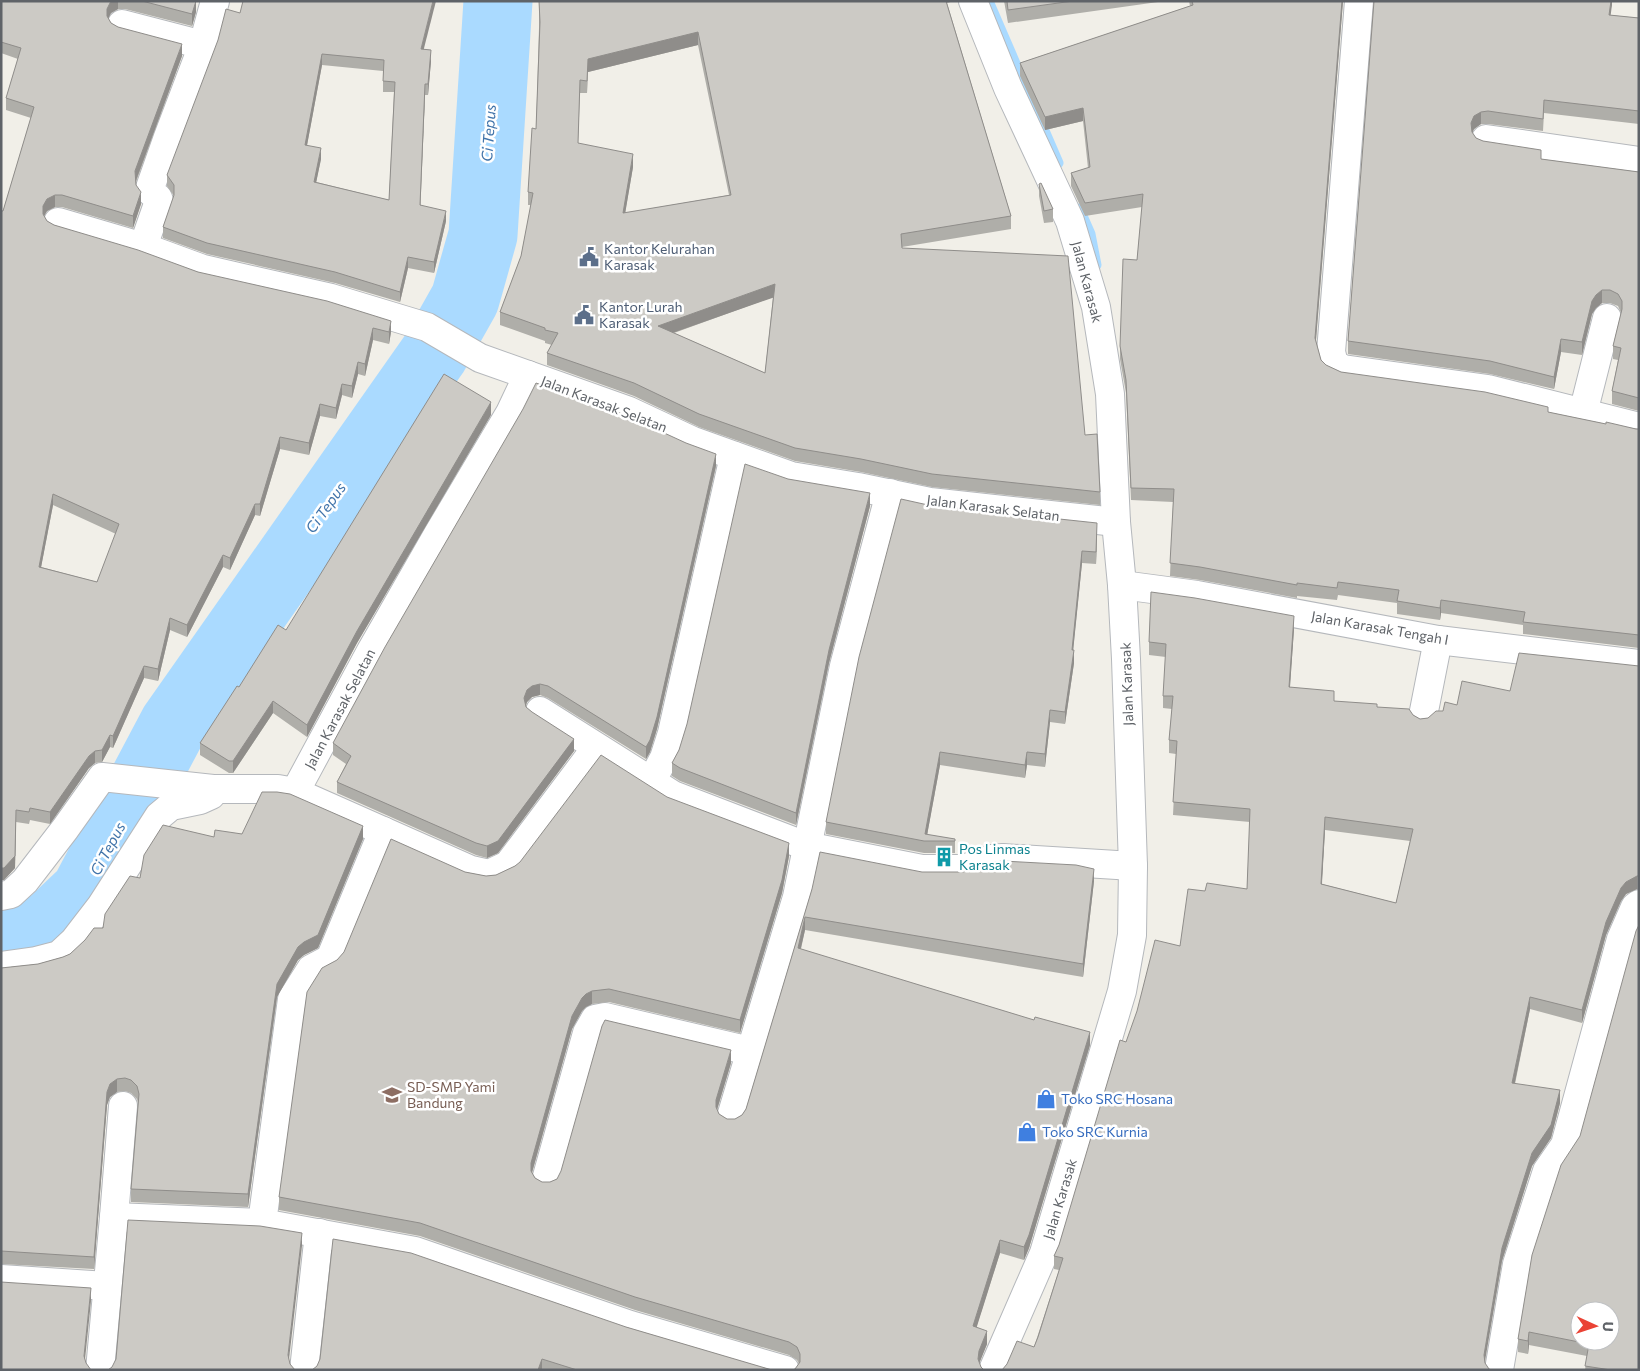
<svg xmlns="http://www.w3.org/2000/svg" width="1640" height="1371" viewBox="0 0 1640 1371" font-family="Commissioner,sans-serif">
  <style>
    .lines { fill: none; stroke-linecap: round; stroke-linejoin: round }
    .stream { stroke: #aadaff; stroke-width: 11 }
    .river { stroke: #aadaff; stroke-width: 69 }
    .minor-casing { stroke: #b5b8bc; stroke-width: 30 }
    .minor { stroke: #fff; stroke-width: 28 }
    .wall { fill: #afaea9; fill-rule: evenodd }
    .shaded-wall { fill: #8f8d8a }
    .building { fill: #cccac5; stroke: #8f8d8a; fill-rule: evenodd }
    .labels { text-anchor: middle; stroke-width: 5; stroke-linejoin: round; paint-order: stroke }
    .service-label { font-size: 14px; fill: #4e5e75; stroke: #fff; text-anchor: start }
    .street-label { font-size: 14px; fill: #5f6368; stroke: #fff }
    .culture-label { font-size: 14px; fill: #0d838f; stroke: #fff; text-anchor: start }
    .education-label { font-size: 14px; fill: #785e54; stroke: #fff; text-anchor: start }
    .shop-label { font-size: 14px; fill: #366cbe; stroke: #fff; text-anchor: start }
    .water-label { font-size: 15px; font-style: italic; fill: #4174aa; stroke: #fff }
  </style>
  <rect width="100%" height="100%" fill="#f1efe8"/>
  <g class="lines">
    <!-- stream -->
    <g class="stream">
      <path d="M988,1l70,162"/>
      <path d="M1079,209l11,25 6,31"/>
    </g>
    <!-- river -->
    <path class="river" d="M1,932l45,-3 39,-37 89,-168 260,-370 31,-55 18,-64 15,-234"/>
    <defs>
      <g id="minor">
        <path d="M973,1l35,87 62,133 26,86 14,87 6,128 6,63 4,74 7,207 -1,69 -10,56 -78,262 -51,117"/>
        <path d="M1359,1l-28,351 3,12 9,5 145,20 151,38"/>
        <path d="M122,24l81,21"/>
        <path d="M1486,139l153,22"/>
        <path d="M58,222l85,25 60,22 128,29 96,29 53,31 149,53 64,30 98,35 67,11 72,15 186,20"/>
        <path d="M143,247l16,-46 -1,-3 -8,-7v-3l18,-51 35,-92 12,-44"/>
        <path d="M1583,413l24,-95"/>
        <path d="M1122,585l75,10 241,45 201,24"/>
        <path d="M540,711l133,84 133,51 116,23h41l29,-10 11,-1 130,8"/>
        <path d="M1423,716l15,-76"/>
        <path d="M651,782l13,-24 8,-25 62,-277"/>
        <path d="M295,792l76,-141 67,-117 72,-121 18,-38"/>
        <path d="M383,831l-53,128 -19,10 -19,30 -30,224 153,28 215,74 155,45"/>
        <path d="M1,896l10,-2 14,-13 40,-52 37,-52 111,12h65l17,3 176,78 18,4 19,-9 88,-117"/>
        <path d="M1,966l35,-5 23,-6 15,-14 27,-35 58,-90 12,-10 29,-6 11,-5"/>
        <path d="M731,1117l66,-220 47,-231 46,-173"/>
        <path d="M546,1180l41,-147 8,-14 10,-2 145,34"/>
        <path d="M114,1217l9,-111"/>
        <path d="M1,1279l106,7"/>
        <path d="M100,1370l14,-153 148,6"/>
        <path d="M304,1370l15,-137"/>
        <path d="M1499,1370l18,-106 30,-93 18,-26 56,-206 14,-32 4,-3"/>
      </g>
    </defs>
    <!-- minor casing -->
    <use href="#minor" class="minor-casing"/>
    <!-- minor -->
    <use href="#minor" class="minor"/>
  </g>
  <!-- wall -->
  <g class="wall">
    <path d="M1,1h195v11l-4,14 -67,-17h-7l-7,4 -3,5 3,5 7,4 64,29 -46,126v3l5,19 -8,24 -71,-21h-7l-8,4 -3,5 3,5 7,4 144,47 193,60 -2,12 -16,-4 -8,36 -7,-2 -6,24 -10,-3 -6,24 -16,-3 -11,39 -29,-6 -20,67 -5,-1 -25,55 -7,-3 -36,70 -17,-7 -12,51 -14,-3 -31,70 -3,-1 -8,15 -7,1 -6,5 -39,56 -20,-4 -1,4 -13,-2 -1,46 -11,12h-3v-669h2l28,-93 -25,-8v-12l12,-39 -17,-6zM53,505l63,29 -19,48 -56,-15z"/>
    <path d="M539,1h415l-7,2 64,213v13l-109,18v1l183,187 15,57v13l-168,-18 -71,-15 -66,-11 -96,-34 -65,-31 -87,-31v-12l5,-8 -7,-2v-2l-45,-16v-13l21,-56 10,-51h-3v-13l8,-63 3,-101zM698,45l31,150 -104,18 8,-46 -55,-24 2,-50h7l1,-21zM773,297l-8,76 -91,-40z"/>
    <path d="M1004,1h161l-157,22z"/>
    <path d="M1189,1h154l-27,340 5,19 5,5 15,7 207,40 58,12 33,5v219l-116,-14v-9l-82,-12 -1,7 -43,-6v-11l-59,-8 -1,5 -40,-4v2l-97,-18 -30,-4 3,-74 -42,-2 -5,-107 -6,-34v-13l17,-86 5,-53 -57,9 -14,-30v-13l17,-5 -5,-47 -38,9 -25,-54v-13l170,-57z"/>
    <path d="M1374,1h238l-2,14 29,3v106l-95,-11 -1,18 -55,-7h-7l-7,5 -2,4 4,5 7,3 58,18 98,13v239l-27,-7v-13l6,-31 -5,-1v-13l8,-33 -3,-7 -8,-3h-8l-6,5 -4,6 -10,41 -21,-3 -7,37 -64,-15 -142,-20v-13z"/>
    <path d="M240,13l184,36 7,12 -3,34h-3l-5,110 26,16 -12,52 -26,-5 -8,34 -65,-19 -128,-29 -44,-16v-11l11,-31 -7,-10v-11zM322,65l61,6v21h11l-5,108 -73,-18 5,-23 -14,-14z"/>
    <path d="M1039,184l14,25v13l-9,1 -5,-27z"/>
    <path d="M491,415l-134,228 -50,94 -34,-24 -40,60h-4l-29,-18v-12l39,-56 47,-57z"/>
    <path d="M716,466l-59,263 -7,23 -4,7 -98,-61 -8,-3 -8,2 -5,5 -1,5 48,44 -76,102 -11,5 -11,-3 -139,-62v-11l9,-18 -13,-9v-12z"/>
    <path d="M788,479l82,27 -41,157 -33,162 -116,-44 -8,-5v-13l7,-13z"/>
    <path d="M928,505l169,31 -1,28 -14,-1 -9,87 1,13 -9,61 -15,-2 -5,45 -18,-2 -2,13 -85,-13 -13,70 28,4v14h-31l-98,-19v-12z"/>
    <path d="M1294,629l-4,58 44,14 43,6 36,8 7,4 8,-1 29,-13 53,-14 129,-25v223h-2l-11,5 -5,7 -15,34 -24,88 -52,-14 -15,75 45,19 -9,35 -19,28 -30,95 -18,101 5,7 -455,-22 25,-77 -5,-1v-13l5,-11 67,-203 54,-96 25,-55 42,-2 3,-67 -77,-7 3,-61 -7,-1v-13l3,-31 -9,-1v-12l3,-39 -17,-2v-13zM1325,830l85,11 -14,62 -74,-19z"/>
    <path d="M667,797l122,59 -7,37 -42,140 -131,-31 -17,2 -6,3 -4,4 -10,18 -40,144 3,5 7,4h8l7,-3 174,-116 -14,47 2,4 8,5h8l7,-4 4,-6 66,-220 110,-17 172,9 -11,96 -278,-47 -4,19 289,96 -61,203 -5,12 -24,-7 -24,75 11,16 -8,19 2,4 -186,2 4,-5 -2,-4 -8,-5 -154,-45 -215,-74 -141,-26v-13l58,-237 128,-88 21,4 10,-1z"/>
    <path d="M242,834l121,5 -45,109 -14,7 -6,5 -21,37 -29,210 -117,-5v-13l7,-86 -1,-4 -6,-6 -6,-2 -8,1 -7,5 -3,8 -13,164 -93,-5v-296l37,-4 25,-7 7,-3 33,-26 37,-50 74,-41z"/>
    <path d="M1580,1136l59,234h-54l2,-14 -58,-11 -1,9 -10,-2v-13z"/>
    <path d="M626,1327l146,43h-460z"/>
  </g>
  <!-- shaded-wall -->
  <g class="shaded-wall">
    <path d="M111,1h7v8l-7,4 -4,8v-12z"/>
    <path d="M196,1v11l-4,14v-12z"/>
    <path d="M433,1h3l-15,59v-11z"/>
    <path d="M1342,1h1l-28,350v-13z"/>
    <path d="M1611,1h1v4l-3,22v-12z"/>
    <path d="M698,32v13l-110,27 -1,21 1,-34z"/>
    <path d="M182,44v12l-47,127v-12z"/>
    <path d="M431,50v11l-3,34v-11z"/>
    <path d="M322,54v11l-17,91v-11z"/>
    <path d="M425,84v11l-5,121v-11z"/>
    <path d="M1083,108v13l-38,9v-13z"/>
    <path d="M1481,112v12l-7,5 -3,7v-13l3,-7z"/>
    <path d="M321,148v11l-7,34v-11z"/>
    <path d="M633,154v13l-10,59v-13z"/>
    <path d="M141,192v12l-8,24v-12z"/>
    <path d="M55,195v12l-8,4 -4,7v-12l4,-7z"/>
    <path d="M446,211v10l-12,52v-11z"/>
    <path d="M408,257v11l-8,34v-10z"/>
    <path d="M775,284v13l-117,41v-12z"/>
    <path d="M1602,290v13l-6,5 -4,6 -10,41v-13l10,-41 4,-6z"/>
    <path d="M391,321v11l-2,12v-12z"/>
    <path d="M373,328v12l-8,36v-12z"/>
    <path d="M1561,339v13l-7,37v-12z"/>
    <path d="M358,362v12l-6,24v-12z"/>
    <path d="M342,384v11l-6,24v-11z"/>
    <path d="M491,402v13l-134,228 -50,94v-12l50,-94z"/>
    <path d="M320,404v12l-11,39v-12z"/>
    <path d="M280,437v12l-20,67v-12z"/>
    <path d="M716,454v12l-59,263 -7,23 -4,7v-12z"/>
    <path d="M870,493v13l-41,157 -33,162v-12l33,-163z"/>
    <path d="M53,494v11l-14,73v-11z"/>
    <path d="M255,504v11l-25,55v-12z"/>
    <path d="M1097,523v13l-1,28v-12z"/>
    <path d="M1082,551v12l-10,99v-12z"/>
    <path d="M223,555v12l-36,70v-12z"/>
    <path d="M1441,600v13l-1,7v-12z"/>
    <path d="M1294,616v13l-5,71v-13z"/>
    <path d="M170,618v12l-12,51v-12z"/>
    <path d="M1074,650v13l-9,61v-12z"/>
    <path d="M144,666v12l-31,70v-12z"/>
    <path d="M540,684v11l-8,2 -5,5 -3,8v-12l3,-8 5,-4z"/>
    <path d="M273,701v12l-40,60v-12z"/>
    <path d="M1050,710v12l-5,45v-13z"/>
    <path d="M110,735v12l-8,15v-12z"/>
    <path d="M574,739v12l-76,102 -11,5v-12z"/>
    <path d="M95,751v12l-6,5 -39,56v-12l39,-56z"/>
    <path d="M940,752v13l-14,76 -1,-7z"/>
    <path d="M1027,752v13l-2,13v-13z"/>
    <path d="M1325,817v13l-4,67v-13z"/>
    <path d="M16,822l-1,46 -11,12h-3v-12z"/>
    <path d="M363,826v13l-45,109 -14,7 -6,5 -21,37 -29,210v-13l29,-210z"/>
    <path d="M789,843v13l-7,37 -42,140v-13z"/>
    <path d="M1094,869v12l-11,96v-13z"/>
    <path d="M1637,876v13l-11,5 -5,7 -15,34 -24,88v-13l24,-88 15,-34 5,-6z"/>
    <path d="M805,917v13l-7,30v-12z"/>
    <path d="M592,991v13l-6,3 -4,4 -10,18 -41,147v-13l41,-147 10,-18 4,-4z"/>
    <path d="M1530,997v12l-18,87v-13z"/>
    <path d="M1090,1032v13l-61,203 -5,12v-13z"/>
    <path d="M731,1050v13l-15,50v-13z"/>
    <path d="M117,1079v13l-7,5 -3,8 -13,164v-12l13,-165 3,-8z"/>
    <path d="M1560,1090v13l-9,35 -19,28 -30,95 -18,106v-12l18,-107 30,-95z"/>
    <path d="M302,1233v13l-14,122v-13z"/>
    <path d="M1000,1240v13l-27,86v-13z"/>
    <path d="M91,1288v13l-7,68v-13z"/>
    <path d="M987,1331v13l-8,20 -1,-5 1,-8z"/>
    <path d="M1529,1332v13l-1,9v-13z"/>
    <path d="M542,1359v11h-4z"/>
  </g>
  <!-- building -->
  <g class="building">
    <path d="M1,1h110l-4,8v7l4,7 7,4 64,17 -47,127 1,14 5,7 -8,24 -71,-21h-7l-8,4 -4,7v8l4,7 7,4 84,25 60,22 129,29 64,20 -2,11 -16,-4 -8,36 -7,-2 -6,24 -10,-2 -6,24 -16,-4 -11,39 -29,-6 -20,67h-5l-25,54 -7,-3 -36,70 -17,-7 -12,51 -14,-3 -31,70 -3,-1 -8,15 -7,1 -6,5 -39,56 -20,-4 -1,4 -13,-2 -1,46 -11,12h-3v-657h2l31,-104 -28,-9 15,-50 -20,-6zM53,494l66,30 -22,58 -58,-15z"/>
    <path d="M142,1h54l-4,13z"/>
    <path d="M243,1h190l-12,48 10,1 -3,34h-3l-5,121 26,6 -12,51 -26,-5 -8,35 -65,-20 -128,-29 -44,-16 11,-32v-10l-7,-10 51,-135 8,-31 14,4zM322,54l62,6 -1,21 12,1 -6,118 -75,-18 7,-34 -16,-3z"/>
    <path d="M539,1h407l65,215 -110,18 1,14 166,8 17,179 12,-1 3,58 -168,-18 -71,-15 -66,-11 -96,-34 -65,-31 -87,-30 11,-20 -13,-3v-2l-45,-16 21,-56 12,-63 -5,-1 4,-64 4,1 4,-107zM698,32l33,163 -108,18 10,-59 -55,-11 2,-63 7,1 1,-22zM775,284l-10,89 -107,-47z"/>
    <path d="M1007,1h66l-65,9z"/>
    <path d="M1192,1h150l-27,337 6,22 5,5 15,7 144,20 63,15v5l58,12v-2l30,7h3v206l-116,-13 2,-10 -84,-12 -1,8 -43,-7 2,-11 -61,-8 -1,6 -40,-5v2l-97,-18 -30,-4 4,-74 -43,-1 -5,-108 -6,-34 3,-87 14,1 6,-66 -58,9 -14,-30 19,-6 -7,-59 -38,9 -25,-54 173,-58z"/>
    <path d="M1374,1h237l-2,14 30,3v93l-95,-11 -1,19 -55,-8 -7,1 -7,4 -3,7 1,9 4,6 7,3 58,9v9l98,13v226l-27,-7 9,-43 -8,-2 9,-37v-8l-4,-7 -8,-4h-8l-6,5 -4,6 -10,41 -21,-3 -7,38 -64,-16 -142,-20z"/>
    <path d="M1041,183l12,26 -9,2 -5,-27z"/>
    <path d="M444,374l47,28 -134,229 -50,94 -34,-24 -40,60h-4l-29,-18 37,-57 2,1 39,-62 8,5z"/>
    <path d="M536,383l87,31 63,29 30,11 -59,263 -7,23 -4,7 -98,-61 -8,-2 -8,2 -5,4 -3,8 2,9 6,5 42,27 -76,102 -11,5 -11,-3 -139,-61 14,-26 -18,-13 52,-96 138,-238z"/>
    <path d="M745,464l43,15 82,14 -41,157 -33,163 -116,-45 -8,-5 7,-13 8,-26z"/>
    <path d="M901,499l27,6 169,18 -1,29 -14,-1 -10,99h2l-9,62 -15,-2 -5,44 -18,-2 -2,13 -85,-13 -15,82 30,5v2h-31l-98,-19 33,-165z"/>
    <path d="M1151,592l44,6 99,18 -5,71 45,4v10l43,3v3l32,2 4,6 7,4 8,-1 8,-7h7l2,-9 12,3 5,-24 48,10 9,-38 120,13v210h-2l-11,6 -5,6 -15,34 -24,88 -52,-13 -18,86 48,7 -9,35 -19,28 -30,95 -18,107 1,8 4,6 2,1h-489l5,-6 10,-23 17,6 4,-10 25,-79 -9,-2 5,-11 61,-205 6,2 11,-31 18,-71 25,6 8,-57 17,2 2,-8 40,6 3,-80 -77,-7 4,-61 -8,-1 4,-44h-10l3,-52 -17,-2zM1325,817l88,12 -17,74 -75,-19z"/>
    <path d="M601,755l66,42 122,46 -7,37 -42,140 -131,-31 -17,2 -6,3 -4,4 -10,18 -41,147v8l4,7 7,4h8l7,-3 4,-8 41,-145 3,-6 126,30 -15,50v7l3,7 8,5h8l7,-4 4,-6 66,-220 8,-37 102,20h41l32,-10 8,-1 73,4 18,4 -11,95 -278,-47 -7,31 236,72 1,-3 55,15 -61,203 -5,12 -24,-7 -27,86 14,5 -8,20 -1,8 3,8 3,3h-191l2,-1 5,-7v-8l-3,-7 -8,-5 -154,-45 -215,-74 -141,-26 28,-205 15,-24 15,-8 7,-8 47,-113 74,33 21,4 10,-1 19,-9 5,-4z"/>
    <path d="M262,792h15l13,2 73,32 -45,109 -14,7 -6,5 -21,37 -29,210 -117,-5 8,-95 -2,-8 -6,-6 -6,-2 -8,1 -7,5 -3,8 -13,165 -93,-6v-283l37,-4 25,-7 7,-3 15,-14 9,-12h9l2,-14 25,-38 10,2 4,-23 19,-30 51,12 1,-7 27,4z"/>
    <path d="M1639,925v445h-28l-26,-4 4,-22 -60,-12 -1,9 -10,-2 14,-84 29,-90 19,-29 56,-205zM1580,1311h30v30h-30z"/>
    <path d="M128,1220l132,6 42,7 -14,122 2,9 5,6h-187l4,-3 4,-8z"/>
    <path d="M333,1239l78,14 215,74 146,43h-195l-35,-11 -4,11h-226l5,-4 3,-7z"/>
    <path d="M1,1282l90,6 -7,68 2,7 5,7h-90z"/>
  </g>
  <!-- icons -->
  <defs>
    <symbol id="civic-bare" viewBox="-9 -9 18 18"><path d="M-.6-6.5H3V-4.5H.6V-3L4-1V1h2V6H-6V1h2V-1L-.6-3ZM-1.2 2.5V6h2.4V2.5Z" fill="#5c6f8a" stroke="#fff" stroke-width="2.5" paint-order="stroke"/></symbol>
    <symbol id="building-bare" viewBox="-9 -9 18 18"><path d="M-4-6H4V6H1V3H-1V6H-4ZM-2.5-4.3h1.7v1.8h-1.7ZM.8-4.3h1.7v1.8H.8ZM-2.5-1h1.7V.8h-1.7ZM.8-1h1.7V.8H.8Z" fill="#0f9aa8" stroke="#fff" stroke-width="2.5" paint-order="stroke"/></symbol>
    <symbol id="school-bare" viewBox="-9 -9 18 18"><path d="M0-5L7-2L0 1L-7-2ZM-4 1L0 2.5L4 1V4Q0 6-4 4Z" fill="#8d6e63" stroke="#fff" stroke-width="2.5" paint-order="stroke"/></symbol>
    <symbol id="shop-bare" viewBox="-9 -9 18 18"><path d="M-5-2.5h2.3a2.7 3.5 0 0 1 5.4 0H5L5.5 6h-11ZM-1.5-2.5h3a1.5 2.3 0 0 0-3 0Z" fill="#3f7fe0" stroke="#fff" stroke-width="2.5" paint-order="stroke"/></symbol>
  </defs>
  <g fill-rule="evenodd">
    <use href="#civic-bare" x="575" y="243" width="28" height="28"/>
    <use href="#civic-bare" x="570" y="301" width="28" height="28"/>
    <use href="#building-bare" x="930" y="843" width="28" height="28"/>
    <use href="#school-bare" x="378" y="1081" width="28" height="28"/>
    <use href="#shop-bare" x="1032" y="1085" width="28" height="28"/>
    <use href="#shop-bare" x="1013" y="1118" width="28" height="28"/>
  </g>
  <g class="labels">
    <!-- service labels -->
    <g class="service-label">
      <text x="604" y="254">Kantor Kelurahan<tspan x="604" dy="16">Karasak</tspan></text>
      <text x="599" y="312">Kantor Lurah<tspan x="599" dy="16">Karasak</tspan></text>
    </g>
    <!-- street labels -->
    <g class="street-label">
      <text transform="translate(1087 282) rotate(75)" y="5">Jalan Karasak</text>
      <text transform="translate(604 404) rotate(21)" y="5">Jalan Karasak Selatan</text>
      <text transform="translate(993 508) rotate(7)" y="5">Jalan Karasak Selatan</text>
      <text transform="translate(1380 628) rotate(10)" y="5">Jalan Karasak Tengah I</text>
      <text transform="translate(1127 684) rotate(-92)" y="5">Jalan Karasak</text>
      <text transform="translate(340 709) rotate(-62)" y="5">Jalan Karasak Selatan</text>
      <text transform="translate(1060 1199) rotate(-73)" y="5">Jalan Karasak</text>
    </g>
    <!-- culture labels -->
    <g class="culture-label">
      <text x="959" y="854">Pos Linmas<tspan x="959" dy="16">Karasak</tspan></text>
    </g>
    <!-- education labels -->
    <g class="education-label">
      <text x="407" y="1092">SD-SMP Yami<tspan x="407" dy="16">Bandung</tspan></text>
    </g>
    <!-- shop labels -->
    <g class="shop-label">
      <text x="1061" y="1104">Toko SRC Hosana</text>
      <text x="1042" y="1137">Toko SRC Kurnia</text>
    </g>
    <!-- water labels -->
    <g class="water-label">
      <text transform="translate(489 133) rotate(-86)" y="5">Ci Tepus</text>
      <text transform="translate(326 508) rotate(-55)" y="5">Ci Tepus</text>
      <text transform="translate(108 849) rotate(-62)" y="5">Ci Tepus</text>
    </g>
  </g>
  <!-- border -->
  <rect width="1640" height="1371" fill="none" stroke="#5f6368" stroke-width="5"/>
  <!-- north arrow -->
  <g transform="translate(1595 1326) rotate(93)"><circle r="24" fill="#ffffff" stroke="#bfc1c3"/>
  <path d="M0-4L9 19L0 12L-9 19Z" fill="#ea4335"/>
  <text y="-8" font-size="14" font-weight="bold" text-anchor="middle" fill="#5f6368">U</text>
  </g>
</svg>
